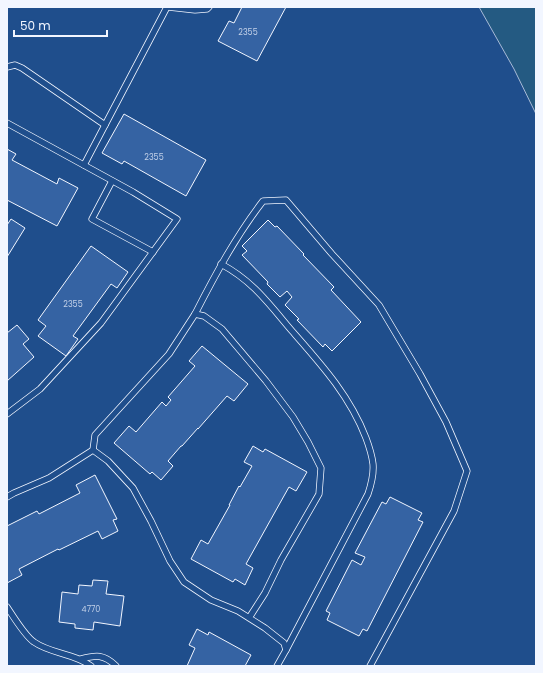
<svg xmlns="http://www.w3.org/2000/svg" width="543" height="673" font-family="Poppins,sans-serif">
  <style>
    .green { fill: #245a82; stroke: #a8bbd7 }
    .building { fill: #3563a3; stroke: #f2f6ff }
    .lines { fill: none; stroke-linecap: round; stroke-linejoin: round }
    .lane-casing { stroke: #f2f6ff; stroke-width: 7 }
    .lane { stroke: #1f4e8c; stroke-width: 5.5 }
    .labels { text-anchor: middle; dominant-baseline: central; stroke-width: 3; stroke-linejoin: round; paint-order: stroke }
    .number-label { font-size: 8px; fill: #c3d1e8 }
  </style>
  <rect width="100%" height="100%" fill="#1f4e8c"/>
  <path class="green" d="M479 7H536V114L514 69Z"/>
  <g class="building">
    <path d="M242 7H286L257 61 218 41 229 21 234 23Z"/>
    <path d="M124 114 206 160 186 196 124 161 122 164 102 153Z"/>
    <path d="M7 149 16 154 12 160 57 184 59 178 78 188 57 226 7 200Z"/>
    <path d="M11 219 25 228 7 257V225Z"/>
    <path d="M268 220 275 227 277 226 304 254 303 255 334 287 331 290 361 322 332 351 325 344 323 347 297 320 299 319 285 305 292 297 287 291 280 297 267 284 268 282 242 255 247 251 242 246Z"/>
    <path d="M91 246 128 272 117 288 111 284 73 336 78 339 66 356 38 336 46 326 38 320Z"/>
    <path d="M17 325 29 339 23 344 34 357 7 381V333Z"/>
    <path d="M202 346 248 384 234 401 227 396 198 429V428L182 446H181L168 461 173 466 161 480 152 472 150 474 114 443 129 426 136 432 162 402 166 406 171 400 168 397 195 366 189 361Z"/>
    <path d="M253 446 263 452 265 449 307 472 296 491 289 487 280 503 246 564 253 568 245 585 235 579 233 582 191 559 201 540 208 544 230 505H229L239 486 240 487 252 466 244 462Z"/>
    <path d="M95 475 117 519 113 520 118 531 102 539 98 531 59 550 58 549 19 569 22 575 7 583V526L37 511 39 514 80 493 76 485Z"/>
    <path d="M390 497 422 513 418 520 423 522 367 631 363 629 359 636 327 620 330 613 326 611 352 560 361 565 365 557 355 553 382 502 386 504Z"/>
    <path d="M93 580 108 581 106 594 124 596 120 626 94 622 93 630 75 628V624L59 622 62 592 78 594 79 585 92 586Z"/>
    <path d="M197 629 208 635 209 632 251 655 245 666H187L195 648 189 645Z"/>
  </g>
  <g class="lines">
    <g class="lane-casing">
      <g id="lane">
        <path d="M168 7 195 10 207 9 209 7"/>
        <path d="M7 67 15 65 22 68 105 125"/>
        <path d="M7 123 133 192 177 219 101 323 40 389 7 414"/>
        <path d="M84 165 167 7"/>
        <path d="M112 181 92 219 153 252"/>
        <path d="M221 264C253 281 269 304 292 331 321 364 350 396 366 438 369 446 372 456 373 464 374 475 371 485 368 494L286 650"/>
        <path d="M195 314C215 275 236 236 263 201L286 200 332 254 379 305 420 374 446 422 467 471 454 511 370 666"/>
        <path d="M7 497 14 493 49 478 93 450"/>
        <path d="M7 607C13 616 25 636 34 642 51 654 74 653 91 666"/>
        <path d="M249 618 265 593 281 560 319 494 321 468 308 442 293 417 266 381 222 329 204 316 195 314 169 354 95 435 93 450 108 461 133 488 151 521 170 561 184 582 211 600 238 611 265 628 284 643 286 650 277 666"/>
        <path d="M81 659C96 655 104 654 116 666"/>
      </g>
    </g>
    <use href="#lane" class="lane"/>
  </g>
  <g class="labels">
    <g class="number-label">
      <text x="248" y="32">2355</text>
      <text x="154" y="157">2355</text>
      <text x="73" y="304">2355</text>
      <text x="91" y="609">4770</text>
    </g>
  </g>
  <rect width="543" height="673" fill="none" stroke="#f2f6ff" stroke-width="16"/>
  <path d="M14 30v6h93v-6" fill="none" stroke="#f2f6ff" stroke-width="2"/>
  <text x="20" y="30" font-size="12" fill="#f2f6ff" stroke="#1f4e8c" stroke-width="3" paint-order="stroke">50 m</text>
</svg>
